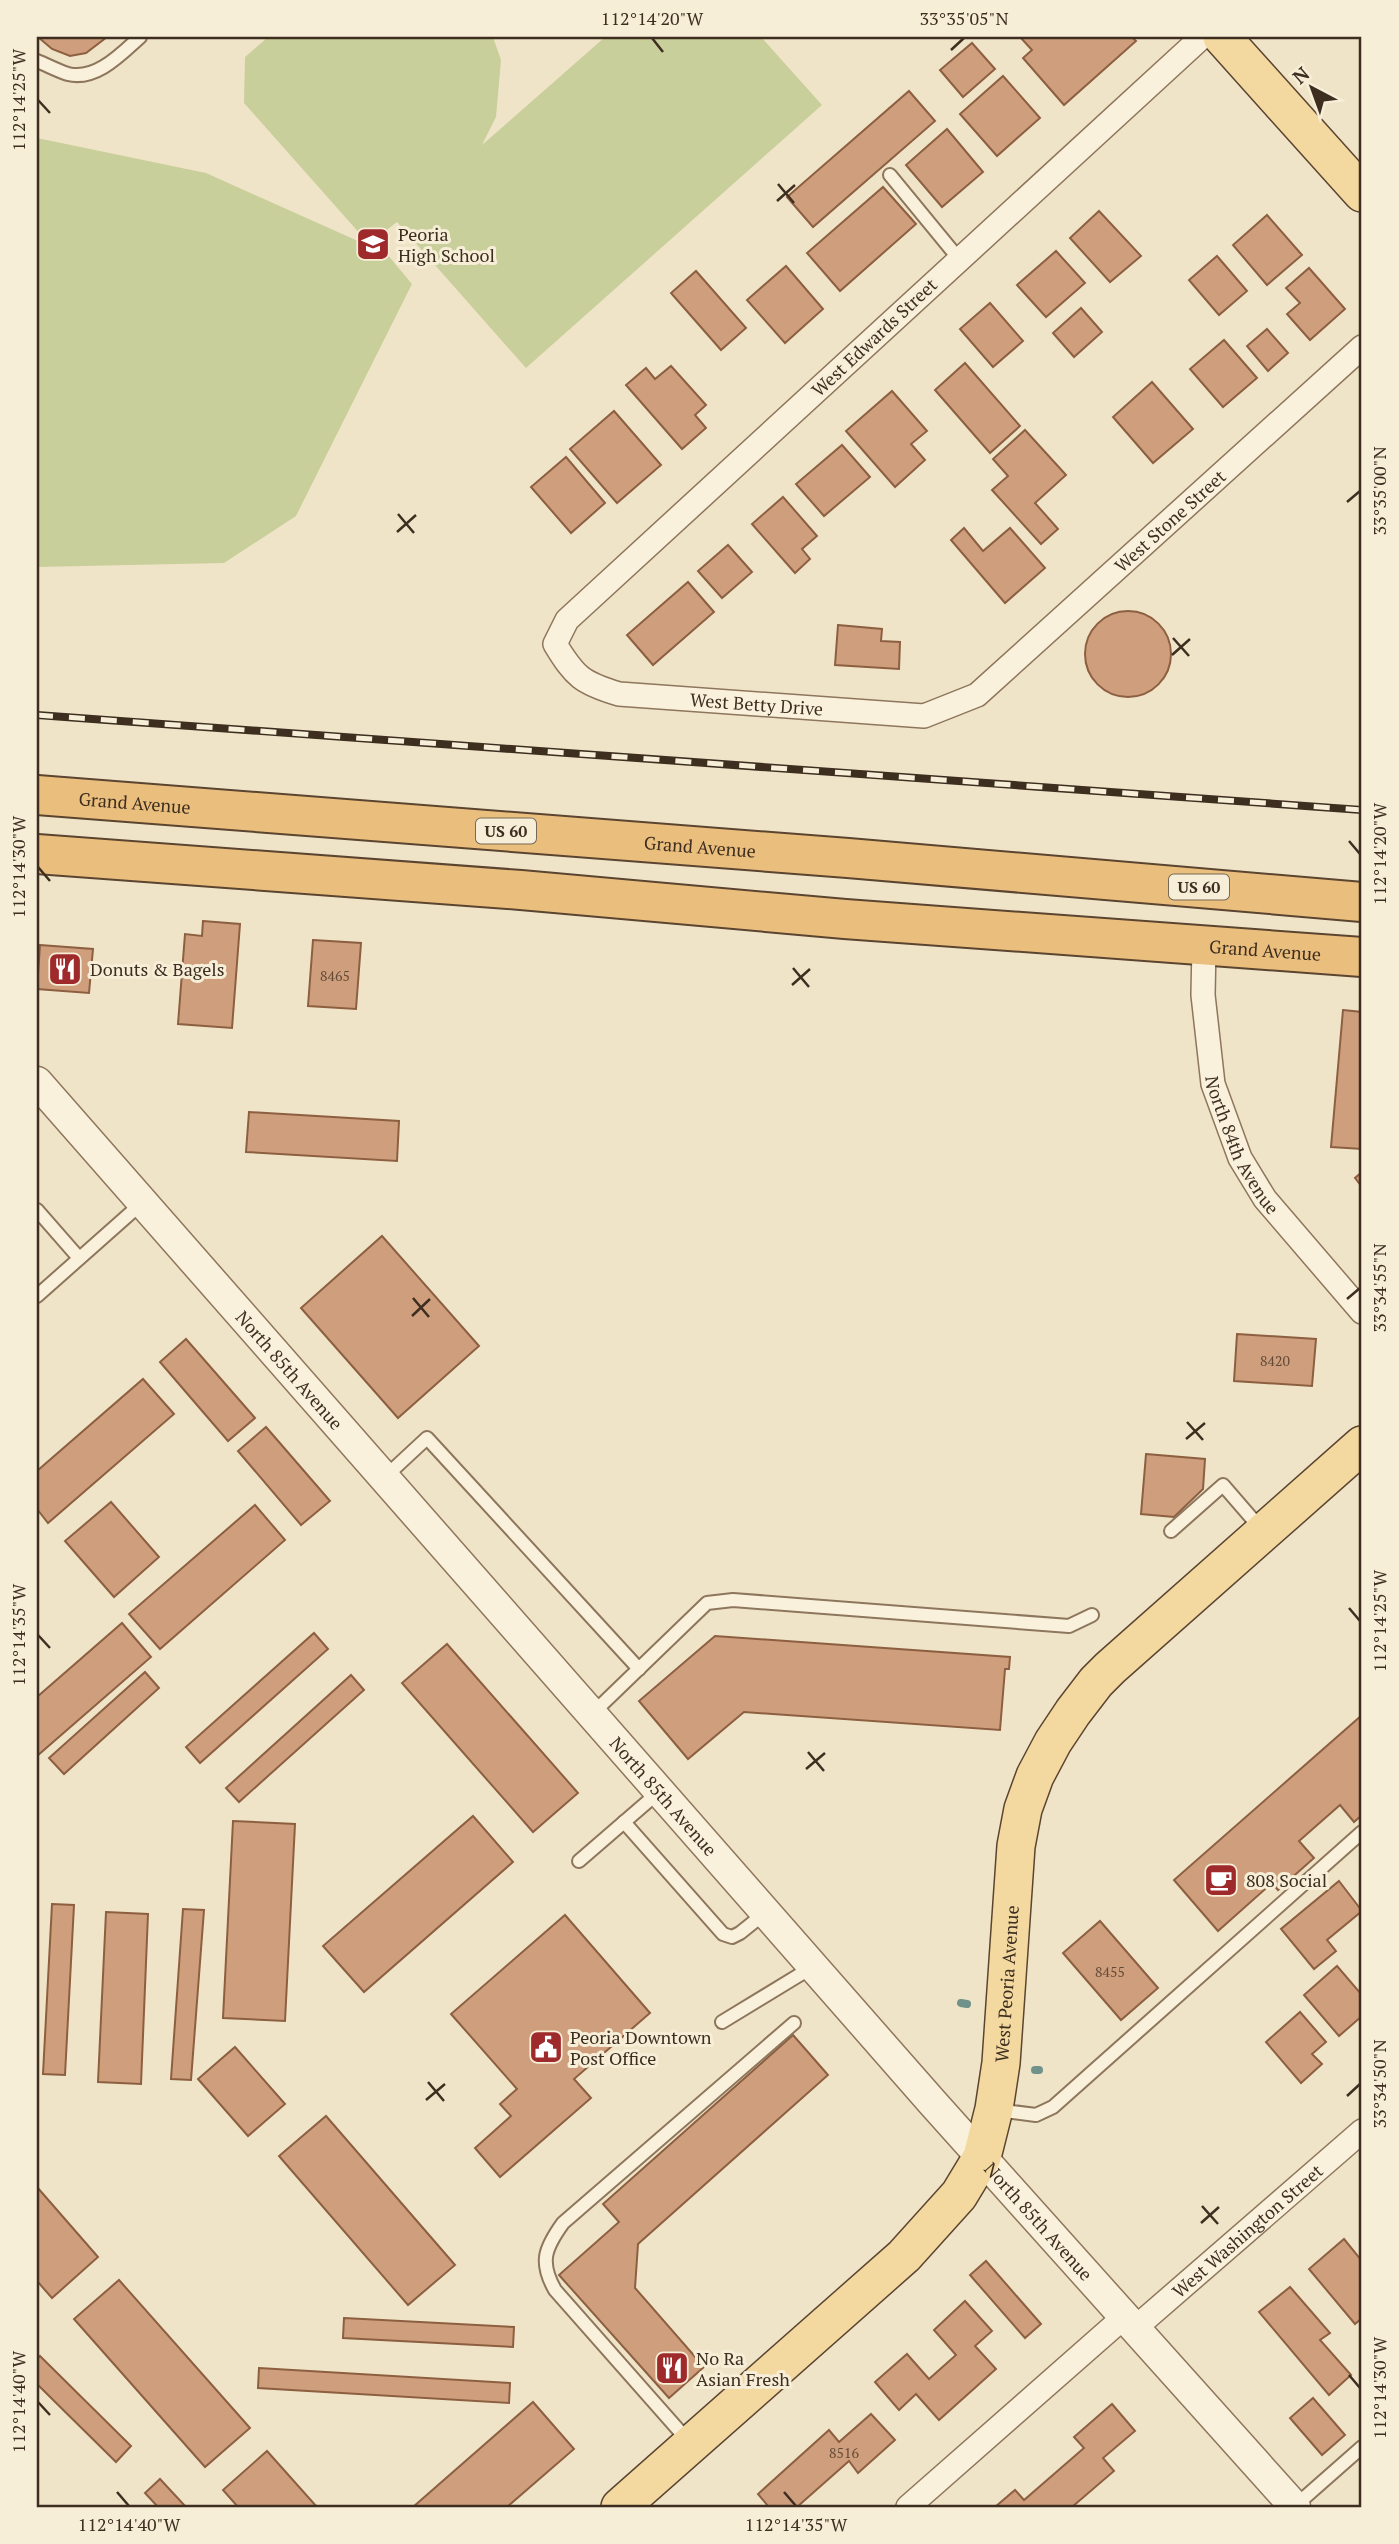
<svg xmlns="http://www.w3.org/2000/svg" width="1399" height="2544" font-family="'PT Serif',serif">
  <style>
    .green { fill: #c9cf9b }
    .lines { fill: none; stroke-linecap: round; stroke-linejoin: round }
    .stream { stroke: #6f938a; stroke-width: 8 }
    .building { fill: #cf9f7d; stroke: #8d5f41; stroke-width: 2 }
    .service-casing { stroke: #8d765c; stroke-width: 16 }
    .minor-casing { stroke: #8d765c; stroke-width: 26 }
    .tertiary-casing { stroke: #8d765c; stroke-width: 33 }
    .primary-casing { stroke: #5b4430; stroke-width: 40 }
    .trunk-casing { stroke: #5b4430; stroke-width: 42 }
    .service { stroke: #faf1dc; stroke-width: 12 }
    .minor { stroke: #faf1dc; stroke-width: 23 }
    .tertiary { stroke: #faf1dc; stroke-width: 30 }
    .primary { stroke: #f3d9a0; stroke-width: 37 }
    .trunk { stroke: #eabe7c; stroke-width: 38 }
    .rail-casing { stroke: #3d2e20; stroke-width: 8 }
    .rail { stroke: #f7eed8; stroke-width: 5; stroke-dasharray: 16; stroke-linecap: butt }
    .ticks { fill: none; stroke: #3d2e20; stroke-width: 2.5 }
    .labels { text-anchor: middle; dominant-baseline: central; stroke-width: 6; stroke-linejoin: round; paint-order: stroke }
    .number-label { font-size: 14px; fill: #624a37 }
    .shield { fill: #f7eed8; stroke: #756857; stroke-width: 2 }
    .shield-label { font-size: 16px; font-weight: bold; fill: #3d2e20 }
    .poi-label { font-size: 18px; fill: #3d2e20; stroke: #f7eed8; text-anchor: start }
    .street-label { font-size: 18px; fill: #3d2e20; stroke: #f7eed8 }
    .neatline { fill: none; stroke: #3d2e20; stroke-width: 2.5 }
    .ticks-label { font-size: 18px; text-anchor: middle; fill: #3d2e20 }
  </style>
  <rect width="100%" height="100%" fill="#f0e4c8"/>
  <g class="green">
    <path d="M268 37H493L501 60 496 117 482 145 605 37H761L822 105 526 368 397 222 369 244 244 103 245 57Z"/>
    <path d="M37 138 206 173 387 254 412 284 296 516 224 563 37 567Z"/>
  </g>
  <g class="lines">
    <g class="stream">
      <path d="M961 2003 967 2004"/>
      <path d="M1035 2070H1039"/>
    </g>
  </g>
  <g class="building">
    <path d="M38 37H107L86 53 70 56 52 49Z"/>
    <path d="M1020 37H1132L1136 41 1064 105 1023 58 1032 50Z"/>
    <path d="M972 43 995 69 963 97 940 70Z"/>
    <path d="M1003 76 1040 118 997 156 960 114Z"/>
    <path d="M909 91 935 121 813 227 787 197Z"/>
    <path d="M947 129 983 172 942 207 906 165Z"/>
    <path d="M883 187 916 224 840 291 807 253Z"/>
    <path d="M1099 211 1141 256 1110 282 1070 238Z"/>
    <path d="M1267 215 1302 255 1267 285 1233 245Z"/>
    <path d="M1056 251 1085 283 1046 317 1017 285Z"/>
    <path d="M1217 256 1247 291 1219 315 1189 280Z"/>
    <path d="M786 266 823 309 785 343 747 300Z"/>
    <path d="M1309 268 1345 309 1310 340 1287 314 1300 303 1286 288Z"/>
    <path d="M696 271 746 328 721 350 671 293Z"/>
    <path d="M990 303 1023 341 993 367 960 329Z"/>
    <path d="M1081 308 1102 332 1074 357 1053 333Z"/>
    <path d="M1267 329 1288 353 1268 371 1247 346Z"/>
    <path d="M1224 340 1257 378 1223 407 1190 369Z"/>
    <path d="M965 363 1020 426 990 453 935 390Z"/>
    <path d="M671 366 706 405 695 415 706 428 682 449 626 385 646 368 655 379Z"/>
    <path d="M1152 382 1193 429 1153 463 1113 417Z"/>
    <path d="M892 391 927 431 911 444 925 460 895 487 846 431Z"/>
    <path d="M614 411 661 465 617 503 570 449Z"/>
    <path d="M1025 430 1066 475 1035 503 1058 529 1041 544 992 490 1008 476 993 459Z"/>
    <path d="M842 445 870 477 824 516 796 484Z"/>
    <path d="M566 457 605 503 571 533 531 487Z"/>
    <path d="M783 497 817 536 802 549 810 559 795 573 752 524Z"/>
    <path d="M964 528 983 551 1010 528 1045 568 1005 603 951 540Z"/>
    <path d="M728 545 752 572 722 598 698 571Z"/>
    <path d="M688 582 714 612 653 665 627 635Z"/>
    <circle cx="1128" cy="654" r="43"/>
    <path d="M838 625 882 629 881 641 900 642 899 669 835 665Z"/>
    <path d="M203 921 240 924 232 1028 178 1024 185 934 202 936Z"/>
    <path d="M313 940 361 943 356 1009 308 1006Z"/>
    <path d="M40 945 93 949 89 993 37 989Z"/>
    <path d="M1343 1010 1362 1012V1149L1331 1147Z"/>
    <path d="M249 1112 399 1121 397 1161 246 1152Z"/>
    <path d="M1362 1172V1187L1355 1178Z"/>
    <path d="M382 1236 479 1346 398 1418 301 1308Z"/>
    <path d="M1237 1334 1316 1339 1312 1386 1234 1381Z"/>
    <path d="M186 1339 255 1418 228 1441 160 1362Z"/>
    <path d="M143 1379 174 1414 48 1523 37 1509V1471Z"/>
    <path d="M266 1427 330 1501 301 1525 238 1451Z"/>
    <path d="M1146 1454 1205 1459 1203 1489 1174 1517 1141 1514Z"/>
    <path d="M111 1502 159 1557 114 1597 65 1541Z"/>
    <path d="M255 1505 285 1540 160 1649 129 1614Z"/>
    <path d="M122 1623 151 1657 37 1756V1697Z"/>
    <path d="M314 1633 328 1649 200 1763 186 1747Z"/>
    <path d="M715 1636 1010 1657 1009 1669H1005L1000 1730 744 1712 688 1759 639 1701Z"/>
    <path d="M447 1644 578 1793 533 1832 402 1683Z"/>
    <path d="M145 1672 159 1688 64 1774 49 1758Z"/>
    <path d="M351 1675 364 1690 239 1802 226 1788Z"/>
    <path d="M1362 1715V1815L1354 1822 1340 1805 1299 1841 1314 1858 1278 1890 1272 1883 1218 1931 1174 1880Z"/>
    <path d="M473 1816 513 1862 364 1992 323 1946Z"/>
    <path d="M233 1821 295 1824 285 2021 223 2018Z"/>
    <path d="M1339 1881 1362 1911 1327 1940 1336 1951 1314 1969 1281 1929Z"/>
    <path d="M52 1904 74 1905 65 2075 43 2074Z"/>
    <path d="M183 1909 204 1910 191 2080 171 2079Z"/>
    <path d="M106 1912 148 1914 141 2084 98 2082Z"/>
    <path d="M565 1915 650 2013 574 2079 591 2098 500 2177 475 2148 511 2116 500 2104 517 2089 451 2014Z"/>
    <path d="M1100 1921 1158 1988 1121 2020 1063 1953Z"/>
    <path d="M1337 1966 1362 1995V2016L1339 2036 1304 1995Z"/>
    <path d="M1300 2012 1326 2042 1312 2054 1322 2064 1301 2083 1266 2042Z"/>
    <path d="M793 2035 828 2075 638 2244 635 2288 704 2367 669 2398 559 2275 619 2222 603 2204Z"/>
    <path d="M235 2047 285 2104 248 2136 198 2079Z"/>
    <path d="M326 2116 455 2265 408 2305 279 2156Z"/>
    <path d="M37 2187 98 2257 52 2298 37 2281Z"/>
    <path d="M1344 2239 1362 2261V2318L1355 2324 1309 2269Z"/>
    <path d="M986 2261 1041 2324 1025 2338 970 2275Z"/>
    <path d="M119 2280 250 2428 205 2467 74 2319Z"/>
    <path d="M1290 2287 1330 2333 1320 2340 1351 2375 1329 2395 1259 2312Z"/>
    <path d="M965 2301 992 2331 975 2346 996 2369 939 2420 916 2394 899 2410 875 2382 907 2354 929 2379 956 2355 934 2330Z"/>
    <path d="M344 2318 514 2327 513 2347 343 2338Z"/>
    <path d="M40 2356 131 2446 116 2462 37 2384V2359Z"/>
    <path d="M259 2368 510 2383 509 2403 258 2388Z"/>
    <path d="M1313 2398 1345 2435 1322 2455 1290 2418Z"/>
    <path d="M533 2402 574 2449 507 2507H413Z"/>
    <path d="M1112 2404 1135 2431 1103 2458 1114 2471 1072 2507H995L1015 2490 1024 2500 1084 2448 1074 2437Z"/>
    <path d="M871 2414 895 2440 858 2473 849 2461 797 2507H766L768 2506 758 2494 829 2430 839 2442Z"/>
    <path d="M267 2451 317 2507H238L223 2490Z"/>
    <path d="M160 2479 186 2507H158L145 2493Z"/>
  </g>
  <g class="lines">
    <g class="service-casing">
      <g id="service">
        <path d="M37 61C47 65 58 71 68 74 96 81 121 54 140 37"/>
        <path d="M890 175 959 259"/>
        <path d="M37 1210 79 1258"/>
        <path d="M37 1296 143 1202"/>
        <path d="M385 1477 427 1438 639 1669"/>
        <path d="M1171 1531 1223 1485 1261 1529"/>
        <path d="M592 1714 707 1603 733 1600 1069 1626 1092 1615"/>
        <path d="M624 1822 723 1934 732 1937 740 1933 765 1913"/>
        <path d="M579 1861 660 1791"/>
        <path d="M722 2022 814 1966"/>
        <path d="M997 2110 1036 2115 1053 2107 1362 1832"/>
        <path d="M690 2443 555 2290C539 2262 545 2248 563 2223L794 2023"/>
        <path d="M1295 2506 1362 2447"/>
      </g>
    </g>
    <g class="minor-casing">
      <g id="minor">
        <path id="s1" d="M1202 37 567 620 555 644C575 677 582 683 619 694L924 716 977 695 1362 347"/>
        <path id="s2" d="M1204 946 1203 995 1213 1084 1240 1158 1265 1199 1362 1312"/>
        <path id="s3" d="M1134 2329 1362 2131"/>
        <path d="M908 2507 1124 2317"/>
      </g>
    </g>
    <g class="tertiary-casing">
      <g id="tertiary">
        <path id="s4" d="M37 1082 932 2102 1295 2507"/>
      </g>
    </g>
    <g class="primary-casing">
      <g id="primary">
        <path d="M1222 37 1362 193"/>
        <path id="s5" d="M620 2507 904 2256 959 2195 982 2157 994 2109 1001 2063 1016 1846 1023 1809 1035 1776 1053 1742 1073 1712 1096 1682 1110 1668 1362 1445"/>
      </g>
    </g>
    <g class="trunk-casing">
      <g id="trunk">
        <path id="s6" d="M37 795 848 858 1362 902"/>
        <path id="s7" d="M37 854 521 890 845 919 1362 957"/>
      </g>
    </g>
    <use href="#service" class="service"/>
    <use href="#minor" class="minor"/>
    <use href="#tertiary" class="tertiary"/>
    <use href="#primary" class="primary"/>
    <use href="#trunk" class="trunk"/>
    <g class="rail-casing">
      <path id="rail" d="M37 715 1362 810"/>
    </g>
    <use href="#rail" class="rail"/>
  </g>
  <path class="ticks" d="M652 38 663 52M951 50 964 38M38 100 50 113M778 184 794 203M777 201 795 185M1347 502 1360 491M398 514 414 533M397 532 416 515M1173 638 1189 656M1172 655 1190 639M1349 841 1360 854M38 867 50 881M793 968 809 987M792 985 810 969M413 1298 429 1317M1347 1299 1360 1288M412 1316 430 1299M1187 1422 1203 1440M1186 1439 1205 1423M1349 1608 1360 1621M38 1635 50 1648M808 1752 824 1771M806 1769 825 1753M428 2082 444 2101M1347 2096 1360 2084M426 2100 445 2084M1202 2206 1218 2224M1201 2223 1219 2207M1349 2375 1360 2388M38 2402 50 2415M117 2492 129 2506M784 2492 796 2506"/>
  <defs>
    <g id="school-square" transform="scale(1.75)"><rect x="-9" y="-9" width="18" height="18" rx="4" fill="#9e2a2b" stroke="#f7eed8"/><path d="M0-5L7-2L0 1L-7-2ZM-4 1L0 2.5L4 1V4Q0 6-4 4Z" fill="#fff"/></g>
    <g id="restaurant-square" transform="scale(1.75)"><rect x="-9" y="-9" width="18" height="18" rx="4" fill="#9e2a2b" stroke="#f7eed8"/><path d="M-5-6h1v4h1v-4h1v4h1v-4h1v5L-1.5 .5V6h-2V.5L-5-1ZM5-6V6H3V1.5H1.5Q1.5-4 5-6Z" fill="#fff"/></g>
    <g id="cafe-square" transform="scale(1.75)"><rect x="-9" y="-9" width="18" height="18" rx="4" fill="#9e2a2b" stroke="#f7eed8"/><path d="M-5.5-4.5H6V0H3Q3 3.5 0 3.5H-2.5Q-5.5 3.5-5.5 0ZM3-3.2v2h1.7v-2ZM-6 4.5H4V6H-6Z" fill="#fff"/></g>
    <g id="civic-square" transform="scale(1.75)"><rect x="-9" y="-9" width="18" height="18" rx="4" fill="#9e2a2b" stroke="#f7eed8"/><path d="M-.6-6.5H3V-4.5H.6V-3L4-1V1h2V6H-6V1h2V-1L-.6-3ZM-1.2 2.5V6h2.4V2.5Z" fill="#fff"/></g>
  </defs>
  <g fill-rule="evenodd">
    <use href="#school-square" x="373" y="244"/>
    <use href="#restaurant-square" x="65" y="969"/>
    <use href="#cafe-square" x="1221" y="1880"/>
    <use href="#civic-square" x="546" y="2047"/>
    <use href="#restaurant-square" x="672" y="2368"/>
  </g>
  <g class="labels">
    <g class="number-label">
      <text x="335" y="975">8465</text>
      <text x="1275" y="1360">8420</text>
      <text x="1110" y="1971">8455</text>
      <text x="844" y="2452">8516</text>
    </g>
    <g class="shield">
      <rect x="476" y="818.5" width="60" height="25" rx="5"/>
      <rect x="1169" y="874.5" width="60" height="25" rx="5"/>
    </g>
    <g class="shield-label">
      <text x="506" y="831">US 60</text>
      <text x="1199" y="887">US 60</text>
    </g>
    <g class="poi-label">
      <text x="398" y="234">Peoria<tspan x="398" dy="21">High School</tspan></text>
      <text x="90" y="969">Donuts &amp; Bagels</text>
      <text x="1246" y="1880">808 Social</text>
      <text x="570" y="2037">Peoria Downtown<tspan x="570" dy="21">Post Office</tspan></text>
      <text x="696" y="2358">No Ra<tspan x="696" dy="21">Asian Fresh</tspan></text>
    </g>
    <g class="street-label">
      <text transform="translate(874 337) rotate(-43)">West Edwards Street</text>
      <text stroke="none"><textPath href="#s1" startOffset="1596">West Stone Street</textPath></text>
      <text stroke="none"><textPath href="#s1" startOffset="1111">West Betty Drive</textPath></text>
      <text stroke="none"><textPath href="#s6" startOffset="98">Grand Avenue</textPath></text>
      <text stroke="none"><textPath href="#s6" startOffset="665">Grand Avenue</textPath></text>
      <text stroke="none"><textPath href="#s7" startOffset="1232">Grand Avenue</textPath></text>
      <text stroke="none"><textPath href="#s2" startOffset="206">North 84th Avenue</textPath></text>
      <text stroke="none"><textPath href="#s4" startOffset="383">North 85th Avenue</textPath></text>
      <text stroke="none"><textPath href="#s4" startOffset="950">North 85th Avenue</textPath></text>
      <text stroke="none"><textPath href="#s5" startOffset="681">West Peoria Avenue</textPath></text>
      <text stroke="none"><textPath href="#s4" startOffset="1517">North 85th Avenue</textPath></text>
      <text stroke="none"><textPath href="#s3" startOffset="150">West Washington Street</textPath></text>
    </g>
  </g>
  <rect width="1399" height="2544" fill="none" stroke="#f7eed8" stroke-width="77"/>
  <g transform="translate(1312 88) rotate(319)" stroke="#f7eed8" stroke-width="5" paint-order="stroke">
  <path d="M0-5L12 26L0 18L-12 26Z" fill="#3d2e20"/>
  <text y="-10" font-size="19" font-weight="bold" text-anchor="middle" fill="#3d2e20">N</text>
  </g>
  <rect x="38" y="38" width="1322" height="2468" class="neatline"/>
  <g class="ticks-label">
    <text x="652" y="25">112°14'20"W</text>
    <text x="964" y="25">33°35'05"N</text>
    <text transform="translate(19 100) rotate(-90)" y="6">112°14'25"W</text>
    <text transform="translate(1380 491) rotate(-90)" y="6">33°35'00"N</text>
    <text transform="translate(1380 854) rotate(-90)" y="6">112°14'20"W</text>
    <text transform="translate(19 867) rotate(-90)" y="6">112°14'30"W</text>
    <text transform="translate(1380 1288) rotate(-90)" y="6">33°34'55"N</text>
    <text transform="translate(1380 1621) rotate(-90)" y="6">112°14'25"W</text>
    <text transform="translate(19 1635) rotate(-90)" y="6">112°14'35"W</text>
    <text transform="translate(1380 2084) rotate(-90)" y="6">33°34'50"N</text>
    <text transform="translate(1380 2388) rotate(-90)" y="6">112°14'30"W</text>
    <text transform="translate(19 2402) rotate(-90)" y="6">112°14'40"W</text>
    <text x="129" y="2531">112°14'40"W</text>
    <text x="796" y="2531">112°14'35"W</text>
  </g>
</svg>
